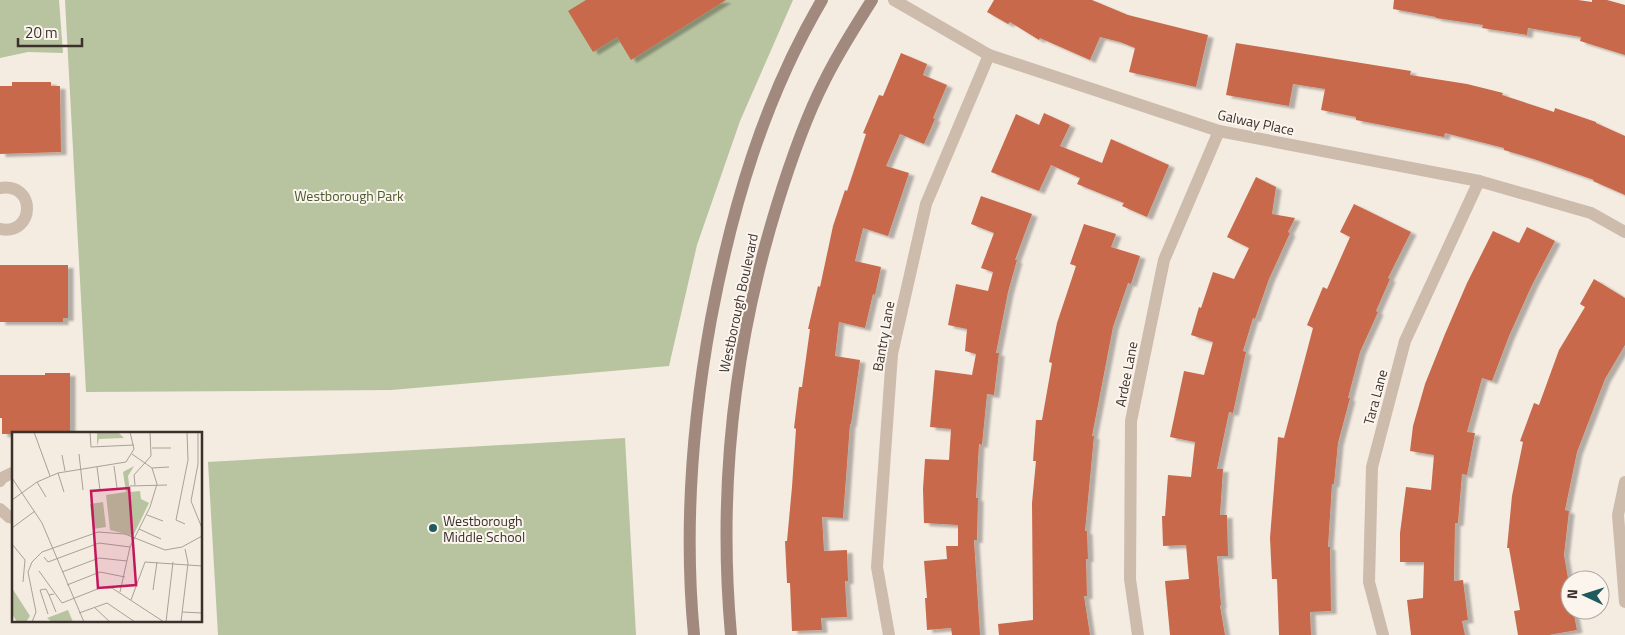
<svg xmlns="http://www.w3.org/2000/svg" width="1625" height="635" font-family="'Titillium Web',sans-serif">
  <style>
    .green { fill: #b8c4a0 }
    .building { fill: #c8694b; filter: url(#shadow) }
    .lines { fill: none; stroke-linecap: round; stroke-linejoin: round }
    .minor { stroke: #cdbbac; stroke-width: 12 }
    .secondary { stroke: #a18a7d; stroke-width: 12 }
    .poi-dot { fill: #1f5a5e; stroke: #fbf5ee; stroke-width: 2 }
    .labels { text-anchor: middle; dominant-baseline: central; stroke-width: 4; stroke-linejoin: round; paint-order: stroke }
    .street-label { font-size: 14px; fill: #3b302b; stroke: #fbf5ee }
    .park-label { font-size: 14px; fill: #4a5a2e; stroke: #fbf5ee }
    .poi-label { font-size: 14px; fill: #3b302b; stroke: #fbf5ee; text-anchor: start }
    .inset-road { fill: none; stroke: #aaa098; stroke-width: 1 }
    .view { fill: #c2185b; fill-opacity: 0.15; stroke: #c2185b; stroke-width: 2.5 }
    .inset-edge { fill: none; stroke: #3b302b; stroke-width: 2.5 }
  </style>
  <defs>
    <filter id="shadow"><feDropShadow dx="5.5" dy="3" stdDeviation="1" flood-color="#0004"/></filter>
  </defs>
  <rect width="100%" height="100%" fill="#f4ebe1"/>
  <g class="green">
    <path d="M0 0H59L63 53 28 52 0 58Z"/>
    <path d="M65 0H793L740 121 697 245 669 366 391 390 86 392Z"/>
    <path d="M625 438 636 635H218L208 462Z"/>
  </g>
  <g class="building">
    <path d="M586 0H726L631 60 617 37 593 52 568 11Z"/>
    <path d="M994 0H1092L1128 15 1208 35 1196 87 1129 72 1135 48 1120 42 1100 37 1090 60 1040 38 1039 40 1010 22 1008 24 987 12Z"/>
    <path d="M1394 0H1578L1592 2V0H1607L1625 5V55L1580 41 1581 37 1528 28 1527 35 1482 28 1483 25 1436 18V17L1393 9Z"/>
    <path d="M1236 43 1411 71 1410 75 1467 84 1503 93 1502 95 1554 112 1555 108 1596 122V123L1625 136V195L1593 181 1594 180 1534 159 1504 150V148L1445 133 1444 137 1356 120V117L1321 110 1325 89 1293 84 1289 106 1226 95Z"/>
    <path d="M901 53 927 64 923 75 947 85 933 118 935 119 924 144 900 134 886 166 909 173 888 236 863 228 855 261 881 267 875 295 873 294 865 328 839 322 835 356 860 360 851 424H850L843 518 822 517 824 551 847 550 848 581H845L847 617 821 618 822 630 792 631 790 583H787L785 541H787L792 487 796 429 794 428 799 387H802L810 329H808L818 286 820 287 833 226 845 190 847 191 866 134 863 133 879 95 883 96Z"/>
    <path d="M12 82H51V86H60L61 152 0 154V86H12Z"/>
    <path d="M1044 113 1070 125 1060 146 1102 163 1111 139 1169 165 1147 217 1122 206 1124 203 1077 184 1080 178 1051 165 1039 191 991 172 1016 114 1039 125Z"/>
    <path d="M1256 177 1276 187 1272 214 1295 218 1288 232 1290 233 1269 279 1255 319 1253 318 1243 351 1246 352 1233 413 1229 412 1217 469H1223L1220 515H1227L1228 556H1217L1221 605 1220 606 1225 635H1170L1165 581 1189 579 1186 545 1163 546 1162 516H1165L1168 475 1191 477 1195 442 1170 437 1184 371 1204 375 1213 342 1191 335 1199 307 1201 308 1213 272 1234 279 1249 248 1227 237Z"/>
    <path d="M981 196 1032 214 1015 260H1017L1008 292 996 353H999L994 395 987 394 982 445 979 444 976 498H978L977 540H974L980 635H952L951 628 927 630 925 598H927L924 561 947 559 946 546H958V525L924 523 923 489 925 459 949 460 951 429 930 427 935 370 972 375 976 354 965 351 967 329 948 325 956 284 988 291 993 272 981 268 994 233 971 224Z"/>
    <path d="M1354 204 1411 232 1388 278 1390 279 1376 311 1378 312 1360 352 1348 398H1350L1338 443 1334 484H1332L1328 547H1330L1331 611 1310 612 1311 635H1279L1277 579H1272L1270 538 1278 437 1284 438 1313 328 1307 325 1323 287 1327 289 1350 237 1340 232Z"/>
    <path d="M1084 224 1116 234 1111 247 1140 256 1131 284 1128 283 1113 327 1092 436H1094L1085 531H1087L1088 559H1086L1087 596H1084L1090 635H999L998 624 1033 620 1032 503 1036 461H1033L1036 420H1042L1052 363 1049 362 1057 323 1076 266 1070 264Z"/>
    <path d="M1527 227 1555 241 1532 285 1509 336 1492 381 1482 378 1467 432 1475 433 1467 475 1462 474 1458 523H1455L1454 581 1463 580 1468 620 1462 621 1465 635H1411L1407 600 1423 598 1424 562H1400V533L1406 487 1431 490 1434 455 1410 451 1413 426 1425 384 1445 334 1467 283 1493 231 1519 243Z"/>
    <path d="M0 265H68V318H63V322H0Z"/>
    <path d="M1594 279 1625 298V345L1605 379 1577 452 1565 510 1569 511 1564 555 1570 590V610H1573L1577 630 1549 635H1518L1514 611 1520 610 1509 548H1507L1512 496 1523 442 1520 441 1534 403 1539 405 1559 350 1585 307 1580 304Z"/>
    <path d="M45 373H70V434H2V418H0V375H45Z"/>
  </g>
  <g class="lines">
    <g class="minor">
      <path d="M894 0 989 55 1219 131 1479 181 1591 213 1625 232"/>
      <path d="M0 188C37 182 35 236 0 229"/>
      <path d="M0 481 2 478 14 472"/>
      <path d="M1625 482 1618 515 1625 602"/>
      <path d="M0 509 9 517 14 518"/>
      <path d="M889 635 877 567 892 354 926 204 989 55"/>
      <path d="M1138 635 1130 579 1131 421 1164 260 1219 131"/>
      <path d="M1383 635 1369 582 1372 467 1405 341 1479 181"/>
    </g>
    <g class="secondary">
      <path d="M694 635C684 530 692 423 711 319 732 207 764 99 822 0"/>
      <path d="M731 635C718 490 734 344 777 205 790 163 804 121 824 82 838 53 855 27 872 0"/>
    </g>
  </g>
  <circle class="poi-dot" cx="433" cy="528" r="5"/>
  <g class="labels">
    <g class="street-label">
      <text transform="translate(1256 122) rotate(12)">Galway Place</text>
      <text transform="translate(738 303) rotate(-78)">Westborough Boulevard</text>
      <text transform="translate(883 336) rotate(-80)">Bantry Lane</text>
      <text transform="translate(1126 374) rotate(-79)">Ardee Lane</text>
      <text transform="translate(1375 397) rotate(-75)">Tara Lane</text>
    </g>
    <g class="park-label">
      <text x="349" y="195">Westborough Park</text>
    </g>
    <g class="poi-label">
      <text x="443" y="520">Westborough<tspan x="443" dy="16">Middle School</tspan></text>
    </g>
  </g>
  <g transform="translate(12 432)">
    <rect width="190" height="190" fill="#f4ebe1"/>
    <path d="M85 0H106L112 6 87 7 85 14ZM122 34 116 44 118 60 128 59 129 67 137 71 121 104 98 98 94 63 114 60 111 40ZM91 70 94 95 81 97 78 72ZM0 156 18 184 14 190H5L0 182ZM56 178 61 190H40L35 186Z" fill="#b8c4a0"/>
    <path class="inset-road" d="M22 0 38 44M78 0 79 15 122 13M186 0V32L179 69 190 96M140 16H159M67 22 71 58M50 23 53 39M102 34 105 56M85 35 88 58M140 36 157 35M46 41 52 60M0 46 30 91 72 190M25 50 34 65M123 53 122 43 139 24 138 0M118 54 155 53M0 68 25 50 46 41 114 30 122 17 118 0M135 83 151 89M173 92 164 88 176 28 175 0M0 96 23 79M127 97 149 107M0 112 13 128 11 150M32 125 36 130 87 111 118 115M27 139 50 171M50 140 87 126 115 129M55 153 88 140 113 145M190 157V180M141 158 145 130M108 160 118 115 138 75 145 52 140 36 120 22M37 163 44 180M119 168 133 130 190 134M50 171 88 156H100L152 190M82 175 98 190M170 180 190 181M67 181 95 171 123 190M36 182 28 158 34 157 37 163 42 162M20 190 24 180 16 140 20 130 30 120 86 100 113 102 153 118 170 115 190 104M154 190 161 130M169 190 176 131 173 117"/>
    <path class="view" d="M117 56 124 153 86 156 79 59Z"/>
    <rect width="190" height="190" class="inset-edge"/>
  </g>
  <g transform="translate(1585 595) rotate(274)"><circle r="24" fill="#fbf5ee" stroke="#aea6a0"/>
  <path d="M0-4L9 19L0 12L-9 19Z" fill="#1f5a5e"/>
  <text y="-8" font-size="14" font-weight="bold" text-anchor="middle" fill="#3b302b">N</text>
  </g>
  <path d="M18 38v8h64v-8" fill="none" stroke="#3b302b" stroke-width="2.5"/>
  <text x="25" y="38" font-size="15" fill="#3b302b" stroke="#fbf5ee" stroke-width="4" paint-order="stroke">20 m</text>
</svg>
